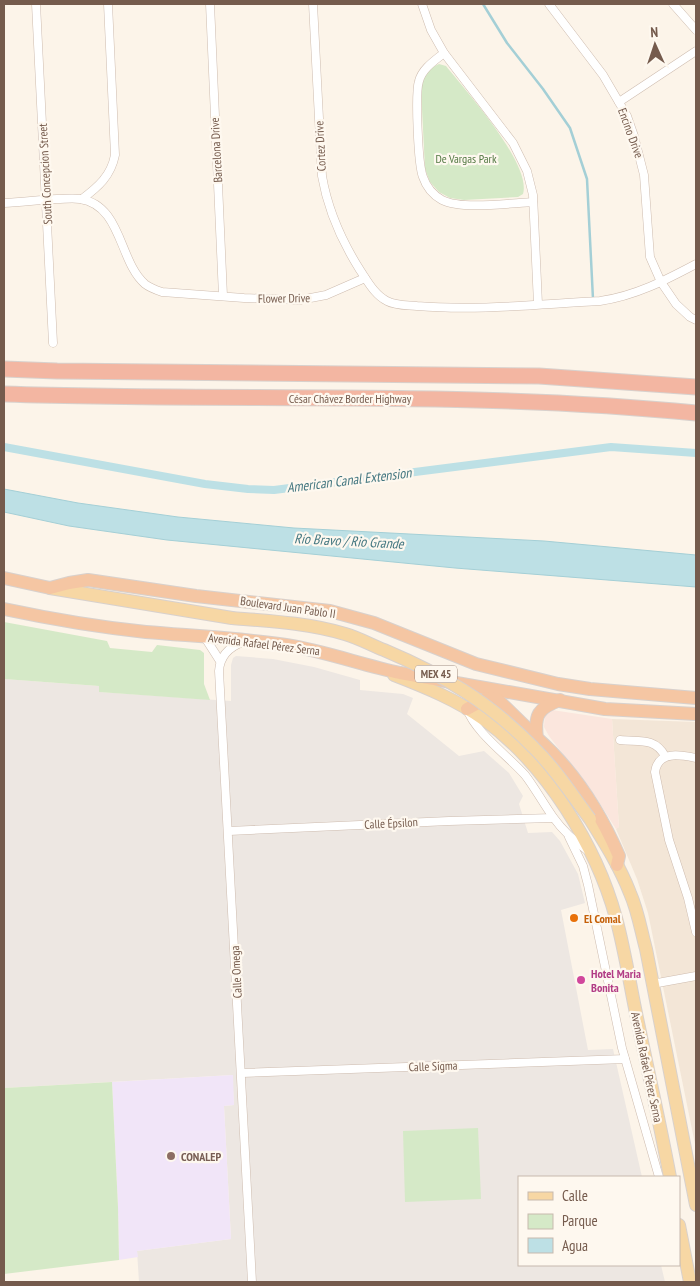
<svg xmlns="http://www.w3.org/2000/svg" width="700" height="1286" font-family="'PT Sans Narrow',sans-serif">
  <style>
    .residential { fill: #f3e6d7 }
    .commercial { fill: #fbe6dd }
    .industrial { fill: #ede7e2 }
    .education { fill: #f1e5f8 }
    .green { fill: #d5e9c7 }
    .water { fill: #bde0e5; stroke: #a4cfd6 }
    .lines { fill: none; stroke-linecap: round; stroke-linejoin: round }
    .stream { stroke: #a4cfd6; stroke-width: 2.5 }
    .canal { stroke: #bde0e5; stroke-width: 8 }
    .minor-casing { stroke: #cebcaf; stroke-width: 9 }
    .primary-casing { stroke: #d8d1cd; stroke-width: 14 }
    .trunk-casing { stroke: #d8d1cd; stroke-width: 14 }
    .motorway-casing { stroke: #d8d1cd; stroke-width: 17 }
    .minor { stroke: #fff; stroke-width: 8 }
    .primary { stroke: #f7d7a4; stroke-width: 12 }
    .trunk { stroke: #f5c6a3; stroke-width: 12 }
    .motorway { stroke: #f3b6a2; stroke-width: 15 }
    .primary-bridge-casing { stroke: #d8d1cd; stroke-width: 14; stroke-linecap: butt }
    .primary-bridge { stroke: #f7d7a4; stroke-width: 12 }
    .food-dot { fill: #e8710a; stroke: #fef8ef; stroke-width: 2 }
    .hotel-dot { fill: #d1479c; stroke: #fef8ef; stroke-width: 2 }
    .education-dot { fill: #8d6e63; stroke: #fef8ef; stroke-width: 2 }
    .labels { text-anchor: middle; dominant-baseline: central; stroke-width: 4.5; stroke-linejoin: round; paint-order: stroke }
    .shield { fill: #fef8ef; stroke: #9e8a7e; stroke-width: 1 }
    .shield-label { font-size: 11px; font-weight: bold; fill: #755b4d }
    .street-label { font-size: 12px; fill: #755b4d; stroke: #fef8ef }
    .park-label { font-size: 12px; fill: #557a45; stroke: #fef8ef }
    .food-label { font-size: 12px; font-weight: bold; fill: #c56008; stroke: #fef8ef; text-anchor: start }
    .hotel-label { font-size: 12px; font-weight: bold; fill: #b23c85; stroke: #fef8ef; text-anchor: start }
    .education-label { font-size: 12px; font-weight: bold; fill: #785e54; stroke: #fef8ef; text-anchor: start }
    .water-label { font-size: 14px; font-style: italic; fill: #447780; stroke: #fef8ef }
  </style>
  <rect width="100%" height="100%" fill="#fcf4e9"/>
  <path class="residential" d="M612 719 696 722V1149L648 913 637 879 616 829 619 827Z"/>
  <path class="commercial" d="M552 710 612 719 619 827 616 829 595 796 549 736 544 727 545 712Z"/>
  <path class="industrial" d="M236 656 273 659 314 667 360 680V690L403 694 413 698 407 714 459 756 484 751 509 773 523 796 519 804 528 833 552 832 560 841 578 874 585 903 561 910 588 1050 613 1049 642 1177H519V1265H661L665 1282H139L137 1251 231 1239 224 1106 234 1105 232 1075 4 1088V679L99 686 100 692 231 701V665L233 658Z"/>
  <path class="education" d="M233 1075 234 1105 224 1106 231 1239 137 1251 138 1257 119 1260 118 1207 112 1082Z"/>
  <g class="green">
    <path d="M439 64 446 66C465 90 532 164 523 194L518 197 464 200 450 198 439 192 430 182 425 169 421 89C423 77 427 69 439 64Z"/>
    <path d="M4 622 107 641 110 648 152 652 157 645 200 650 204 653V684L210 700 99 692V686L4 679Z"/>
    <path d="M112 1082 118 1207 119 1260 4 1274V1088Z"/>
    <path d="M478 1128 481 1199 405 1202 403 1131Z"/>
  </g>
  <path class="water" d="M4 489 78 503 178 517 294 528 544 541 696 555V587L455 568 167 540 69 526 4 512Z"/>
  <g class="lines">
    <path class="stream" d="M483 4 507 43 543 89 570 128 587 179 593 299"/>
    <path class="canal" d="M4 447 205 484 248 489 274 490 611 447 696 453"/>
    <g class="minor-casing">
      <g id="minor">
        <path d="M36 4 53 343"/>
        <path d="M210 4 223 296"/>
        <path d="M313 4 322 176C328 211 341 240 360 270 368 282 375 295 387 301 396 306 408 305 417 306 478 311 540 304 600 301 635 296 666 280 696 264"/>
        <path d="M422 4 431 30 444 53 513 143 527 171 533 195 538 304"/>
        <path d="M549 4 603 75 627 116 634 136 644 175 650 257 661 282 676 304 690 317 696 320"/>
        <path d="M673 4 696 30"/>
        <path d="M444 53C434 61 422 69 419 81 415 93 418 165 423 177 426 186 433 195 442 200 461 210 511 203 533 202"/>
        <path d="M619 102 696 51"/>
        <path d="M82 199C98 187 111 176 115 155L108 4"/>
        <path d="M4 203C22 202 39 200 57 199 64 199 73 198 80 199 122 205 119 262 145 284 150 288 156 290 162 292L244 298 300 300 326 295 365 278"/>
        <path d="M204 636 220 661"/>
        <path d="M243 642C229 647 220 656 219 671L252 1282"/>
        <path d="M467 709C475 732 508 756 525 775 535 788 543 803 553 817 563 831 574 841 588 851"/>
        <path d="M620 740C639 742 655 737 665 756"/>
        <path d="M696 758C681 755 658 750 655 772L669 840 688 898 696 932"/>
        <path d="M229 831 449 821 553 818"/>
        <path d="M569 837 583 866 588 885 622 1048 659 1177"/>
        <path d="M652 984 696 976"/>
        <path d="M242 1073 625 1059"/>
      </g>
    </g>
    <g class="primary-casing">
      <g id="primary">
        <path d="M50 588 232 618"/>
        <path d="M394 675C425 687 457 700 485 720 546 765 596 845 616 918 625 951 630 985 637 1018 648 1071 660 1124 670 1177"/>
        <path d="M590 819C605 843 620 867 630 893 638 911 641 931 646 949L696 1205"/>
        <path d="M679 1225 690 1282"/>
      </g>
    </g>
    <g class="trunk-casing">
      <g id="trunk">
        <path d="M4 578 50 588 69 583 88 580 196 596 330 611 374 623 476 664 558 684 590 689 696 698"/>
        <path d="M4 609C51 619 98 627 146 632 193 636 240 638 286 645 325 651 362 665 400 673L605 709 696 714"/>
        <path d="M560 700C538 708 534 715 537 738 572 769 600 812 619 856L617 865"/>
        <path d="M467 709 487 698 497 699 537 738"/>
      </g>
    </g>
    <g class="motorway-casing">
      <g id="motorway">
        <path d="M4 369 57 371 539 376 696 387"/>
        <path d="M4 394C235 402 466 390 696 413"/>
      </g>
    </g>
    <use href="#minor" class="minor"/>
    <use href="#primary" class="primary"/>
    <use href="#trunk" class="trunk"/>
    <use href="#motorway" class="motorway"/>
    <g class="primary-bridge-casing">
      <path id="primary-bridge" d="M232 618C270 621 309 623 345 634 359 638 371 645 384 650 443 675 488 701 533 747 555 768 572 795 590 819"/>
    </g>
    <use href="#primary-bridge" class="primary-bridge"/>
  </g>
  <circle class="food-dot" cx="574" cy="918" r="5"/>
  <circle class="hotel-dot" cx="581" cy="980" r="5"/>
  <circle class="education-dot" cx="171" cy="1156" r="5"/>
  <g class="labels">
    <rect class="shield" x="415" y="665.5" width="42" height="17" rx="4"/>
    <g class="shield-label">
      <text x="436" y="674">MEX 45</text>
    </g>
    <g class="street-label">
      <text transform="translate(631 133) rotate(70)">Encino Drive</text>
      <text transform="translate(320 146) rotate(-93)">Cortez Drive</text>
      <text transform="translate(216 150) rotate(-93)">Barcelona Drive</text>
      <text transform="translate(45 174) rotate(-93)">South Concepcion Street</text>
      <text transform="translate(284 298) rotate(-1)">Flower Drive</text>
      <text x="350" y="398">César Chávez Border Highway</text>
      <text transform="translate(288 607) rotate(8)">Boulevard Juan Pablo II</text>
      <text transform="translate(264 644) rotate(7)">Avenida Rafael Pérez Serna</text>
      <text transform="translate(391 823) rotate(-3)">Calle Épsilon</text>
      <text transform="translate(236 972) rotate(-93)">Calle Omega</text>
      <text transform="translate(433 1066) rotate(-2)">Calle Sigma</text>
      <text transform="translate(647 1067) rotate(78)">Avenida Rafael Pérez Serna</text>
    </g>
    <g class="park-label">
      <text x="466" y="158">De Vargas Park</text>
    </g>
    <g class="food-label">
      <text x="584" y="918">El Comal</text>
    </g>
    <g class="hotel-label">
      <text x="591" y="973">Hotel Maria<tspan x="591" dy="14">Bonita</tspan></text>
    </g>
    <g class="education-label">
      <text x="181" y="1156">CONALEP</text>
    </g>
    <g class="water-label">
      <text transform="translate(349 480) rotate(-7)">American Canal Extension</text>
      <text transform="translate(349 541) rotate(3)">Río Bravo / Rio Grande</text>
    </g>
  </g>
  <rect width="700" height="1286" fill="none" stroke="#755b4d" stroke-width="10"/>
  <rect x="518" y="1176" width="162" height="90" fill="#fef8ef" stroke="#c7b9ae"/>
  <rect x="528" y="1192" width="25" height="8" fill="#f7d7a4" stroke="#c7b9ae"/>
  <text x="562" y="1201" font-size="15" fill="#755b4d">Calle</text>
  <rect x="528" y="1214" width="25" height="15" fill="#d5e9c7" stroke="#c7b9ae"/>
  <text x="562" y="1226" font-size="15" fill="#755b4d">Parque</text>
  <rect x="528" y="1238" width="25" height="15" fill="#bde0e5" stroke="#c7b9ae"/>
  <text x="562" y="1251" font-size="15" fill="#755b4d">Agua</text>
  <g transform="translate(655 45) rotate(357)" stroke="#fef8ef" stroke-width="4" paint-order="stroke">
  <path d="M0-4L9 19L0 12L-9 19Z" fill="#755b4d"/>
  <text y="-8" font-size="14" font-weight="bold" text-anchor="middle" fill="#755b4d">N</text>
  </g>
</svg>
